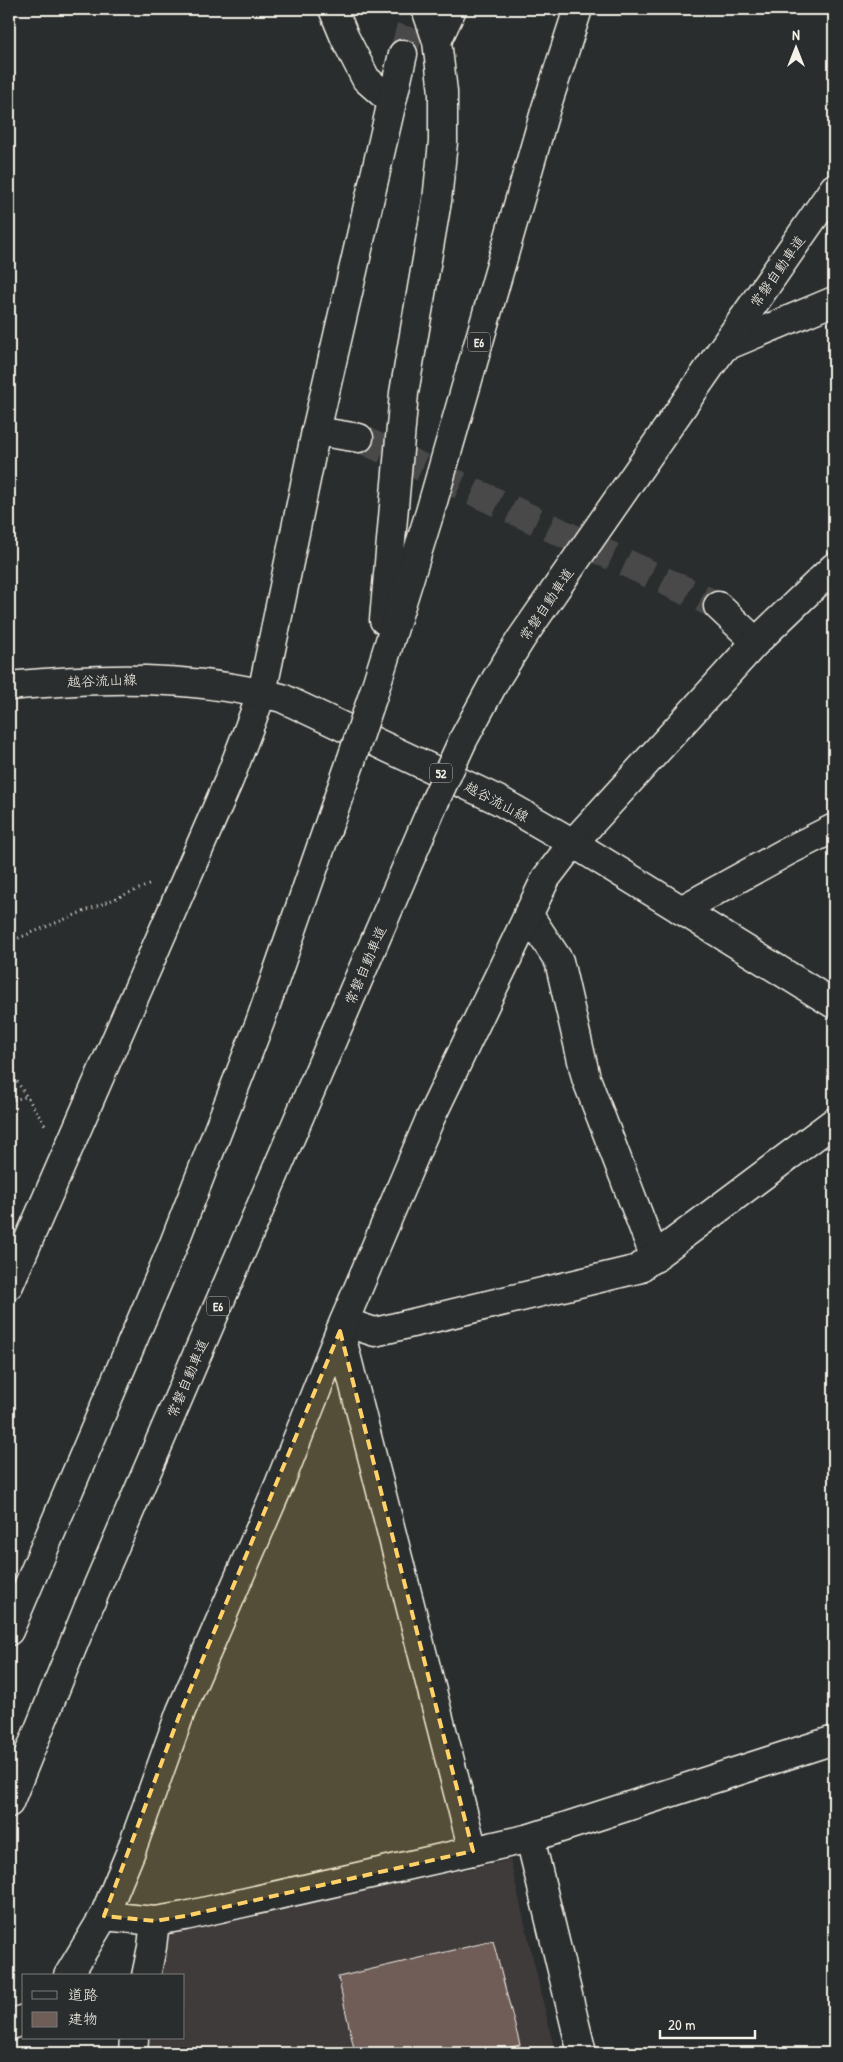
<svg xmlns="http://www.w3.org/2000/svg" width="843" height="2062" font-family="'Patrick Hand','Klee One',sans-serif">
  <style>
    .built { fill: #3f3b3b }
    .building { fill: #6f5d58; stroke: #f4f1e8 }
    .lines { fill: none; stroke-linecap: round; stroke-linejoin: round }
    .minor-tunnel { stroke: #484a4a; stroke-width: 28; stroke-dasharray: 28 14; stroke-linecap: butt }
    .minor-casing { stroke: #f4f1e8; stroke-width: 31 }
    .major-casing { stroke: #f4f1e8; stroke-width: 31 }
    .highway-casing { stroke: #f4f1e8; stroke-width: 31 }
    .path { stroke: #f4f1e8; stroke-width: 3; stroke-dasharray: 1 4; stroke-linecap: butt }
    .minor { stroke: #2a2d2e; stroke-width: 28 }
    .major { stroke: #2a2d2e; stroke-width: 28 }
    .highway { stroke: #2a2d2e; stroke-width: 28 }
    .highway-bridge-casing { stroke: #f4f1e8; stroke-width: 31; stroke-linecap: butt }
    .highway-bridge { stroke: #2a2d2e; stroke-width: 28 }
    .marked { fill: #ffd166; fill-opacity: 0.2; stroke: #ffd166; stroke-width: 4; stroke-dasharray: 10 6; stroke-linejoin: round }
    .labels { text-anchor: middle; dominant-baseline: central; stroke-width: 4.5; stroke-linejoin: round; paint-order: stroke }
    .shield { fill: #2a2d2e; stroke: #b7b6b0; stroke-width: 1 }
    .shield-label { font-size: 12px; font-weight: bold; fill: #f4f1e8 }
    .street-label { font-size: 14px; fill: #f4f1e8; stroke: #2a2d2e }
  </style>
  <rect width="100%" height="100%" fill="#2a2d2e"/>
  <filter id="ink" filterUnits="userSpaceOnUse"><feTurbulence type="fractalNoise" baseFrequency=".02" numOctaves="2"/><feDisplacementMap in="SourceGraphic" scale="10" xChannelSelector="R" yChannelSelector="G"/><feConvolveMatrix kernelMatrix="1 2 1 2 8 2 1 2 1" color-interpolation-filters="sRGB"/></filter>
  <g filter="url(#ink)">
    <path class="built" d="M510 1860 555 2053H145L147 2038H184V1976H159L168 1933Z"/>
    <path class="building" d="M493 1941 520 2045 499 2050 500 2053H355L338 1977Z"/>
    <g class="lines">
      <g class="minor-tunnel">
        <path d="M403 54 416 9"/>
        <path d="M359 438 718 606"/>
      </g>
      <g class="minor-casing">
        <g id="minor">
          <path d="M333 9 345 38 366 79 391 101"/>
          <path d="M437 41 452 9"/>
          <path d="M316 431 359 438"/>
          <path d="M718 606 756 642"/>
          <path d="M681 910 788 851 834 828"/>
          <path d="M528 914 559 961 586 1078 655 1258"/>
          <path d="M9 1285 229 780 262 693 316 431 403 54"/>
          <path d="M344 1322 375 1332 638 1269 834 1122"/>
          <path d="M340 1331 473 1851"/>
          <path d="M530 1838 582 2053"/>
          <path d="M104 1916 155 1921 185 1916 530 1838 834 1740"/>
          <path d="M68 1976 104 1916 131 1851 181 1711 279 1485 340 1331 430 1119 546 878 573 843 756 642 834 567"/>
          <path d="M146 1976 152 1947 155 1921"/>
          <path d="M9 2026 24 2019"/>
          <path d="M133 2053 134 2038"/>
        </g>
      </g>
      <g class="major-casing">
        <path id="major" d="M9 686C103 677 190 675 282 698L500 801 573 843 834 1004"/>
      </g>
      <g class="highway-casing">
        <g id="highway">
          <path d="M724 347 834 301"/>
          <path d="M384 620 404 393 437 201 443 142V92L437 41 426 9"/>
          <path d="M374 692 430 512 546 108 578 9"/>
          <path d="M463 740 496 679 521 639 834 188"/>
          <path d="M9 1631 173 1246 260 1022 351 761"/>
          <path d="M9 1803 89 1606 435 801"/>
        </g>
      </g>
      <g class="path">
        <path d="M9 942 151 884"/>
        <path d="M9 1069 45 1125"/>
        <path d="M9 1101 25 1097"/>
      </g>
      <use href="#minor" class="minor"/>
      <use href="#major" class="major"/>
      <use href="#highway" class="highway"/>
      <g class="highway-bridge-casing">
        <g id="highway-bridge">
          <path d="M351 761 374 692"/>
          <path d="M435 801 463 740"/>
        </g>
      </g>
      <use href="#highway-bridge" class="highway-bridge"/>
    </g>
  </g>
  <path class="marked" d="M340 1331 473 1851 185 1916 155 1921 104 1916 181 1711Z"/>
  <g class="labels">
    <g class="shield">
      <rect x="468" y="332.5" width="22" height="19" rx="4"/>
      <rect x="430" y="763.5" width="22" height="19" rx="4"/>
      <rect x="207" y="1296.5" width="22" height="19" rx="4"/>
    </g>
    <g class="shield-label">
      <text x="479" y="342">E6</text>
      <text x="441" y="773">52</text>
      <text x="218" y="1306">E6</text>
    </g>
    <g class="street-label">
      <text transform="translate(777 271) rotate(-55)">常磐自動車道</text>
      <text transform="translate(546 604) rotate(-56)">常磐自動車道</text>
      <text transform="translate(102 680) rotate(-2)">越谷流山線</text>
      <text transform="translate(497 801) rotate(28)">越谷流山線</text>
      <text transform="translate(365 965) rotate(-67)">常磐自動車道</text>
      <text transform="translate(187 1378) rotate(-67)">常磐自動車道</text>
    </g>
  </g>
  <rect width="843" height="2062" fill="none" stroke="#2a2d2e" stroke-width="30"/>
  <rect x="15" y="15" width="813" height="2032" fill="none" stroke="#f4f1e8" stroke-width="2" filter="url(#ink)"/>
  <rect x="22" y="1974" width="162" height="65" fill="#2a2d2e" stroke="#7b7b78"/>
  <rect x="32" y="1991" width="25" height="8" fill="#2a2d2e" stroke="#7b7b78"/>
  <text x="68" y="2000" font-size="15" fill="#f4f1e8">道路</text>
  <rect x="32" y="2012" width="25" height="15" fill="#6f5d58" stroke="#7b7b78"/>
  <text x="68" y="2024" font-size="15" fill="#f4f1e8">建物</text>
  <g transform="translate(796 48)" stroke="#2a2d2e" stroke-width="4" paint-order="stroke">
  <path d="M0-4L9 19L0 12L-9 19Z" fill="#f4f1e8"/>
  <text y="-8" font-size="14" font-weight="bold" text-anchor="middle" fill="#f4f1e8">N</text>
  </g>
  <path d="M660 2030v8h95v-8" fill="none" stroke="#f4f1e8" stroke-width="2.5"/>
  <text x="668" y="2030" font-size="15" fill="#f4f1e8" stroke="#2a2d2e" stroke-width="4" paint-order="stroke">20 m</text>
</svg>
